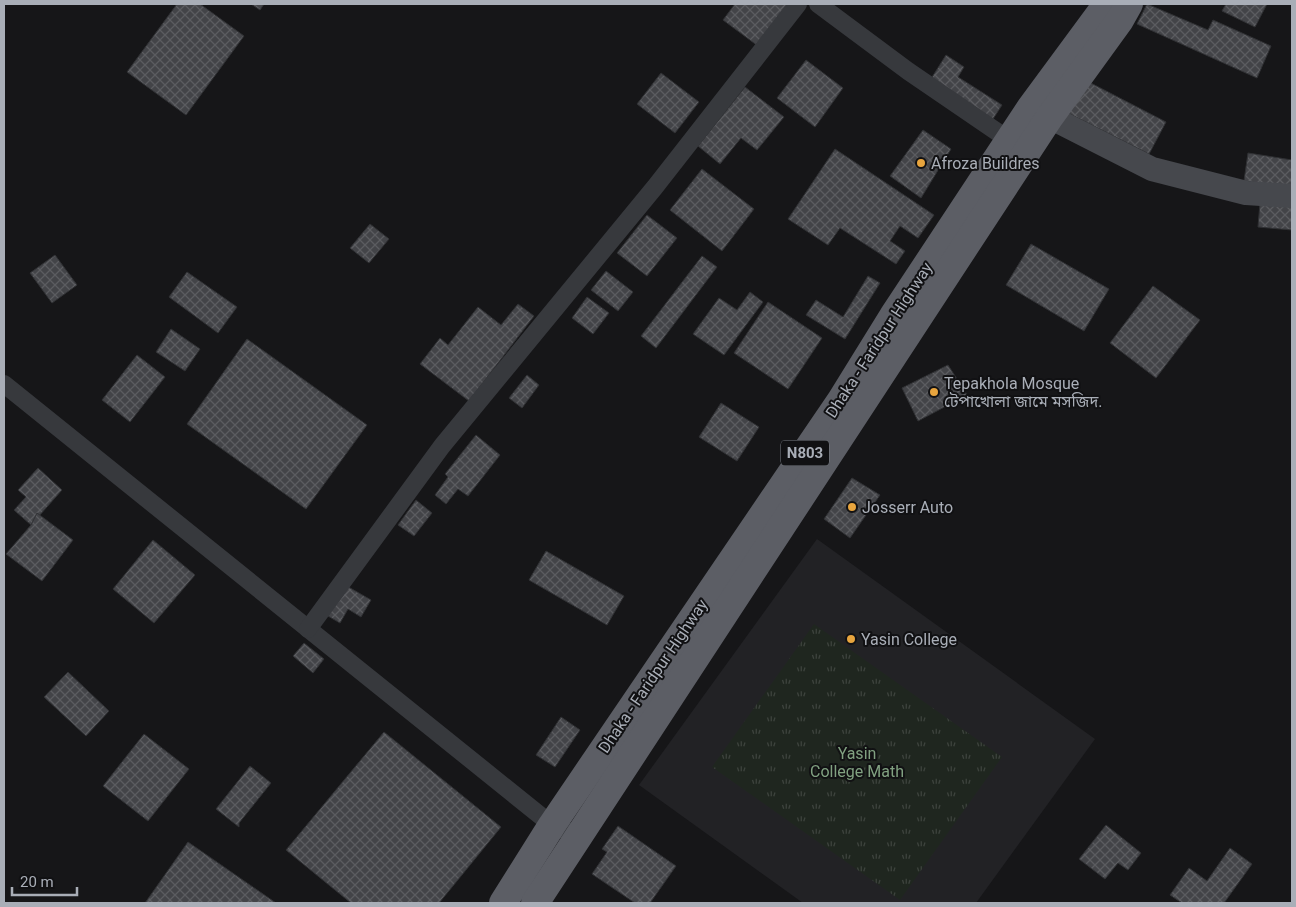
<svg xmlns="http://www.w3.org/2000/svg" width="1296" height="907" font-family="Roboto,'Noto Sans Bengali',sans-serif">
  <style>
    .built { fill: #222225 }
    .park { fill: url(#park-tufts) }
    .building { fill: url(#building-cross-hatch); stroke: #303134 }
    .lines { fill: none; stroke-linecap: round; stroke-linejoin: round }
    .minor { stroke: #37393d; stroke-width: 18 }
    .secondary { stroke: #46484d; stroke-width: 24 }
    .trunk { stroke: #5c5e65; stroke-width: 28 }
    .poi-dot { fill: #e8a53e; stroke: #111113; stroke-width: 2 }
    .labels { text-anchor: middle; dominant-baseline: central; stroke-width: 4; stroke-linejoin: round; paint-order: stroke }
    .shield { fill: #111113; stroke: #7b7f86; stroke-width: 1 }
    .shield-label { font-size: 15px; font-weight: bold; fill: #a9aeb7 }
    .poi-label { font-size: 16px; fill: #a9aeb7; stroke: #111113; text-anchor: start }
    .street-label { font-size: 16px; fill: #a9aeb7; stroke: #111113 }
    .park-label { font-size: 16px; fill: #81a181; stroke: #111113 }
  </style>
  <defs>
    <pattern id="park-tufts" width="24" height="20" patternUnits="userSpaceOnUse" patternTransform="scale(1.25)"><rect width="24" height="20" fill="#1f261f"/><path d="M3 7l-1-3M5 7V3M7 7l1-3M15 17l-1-3M17 17v-4M19 17l1-3" fill="none" stroke="#3d433d"/></pattern>
    <pattern id="building-cross-hatch" width="8" height="8" patternUnits="userSpaceOnUse" patternTransform="scale(1.25)"><rect width="8" height="8" fill="#434448"/><path d="M0 0l8 8M0 8l8-8" fill="none" stroke="#5b5c60"/></pattern>
  </defs>
  <rect width="100%" height="100%" fill="#161618"/>
  <path class="built" d="M817 539 1095 739 976 903H803L639 785Z"/>
  <path class="park" d="M814 624 1002 757 900 900 712 767Z"/>
  <g class="building">
    <path d="M177 4H200L244 36 186 115 127 72Z"/>
    <path d="M251 4H264L260 10Z"/>
    <path d="M735 4H785L788 7 758 46 723 20Z"/>
    <path d="M1147 4 1208 30 1213 20 1271 46 1257 78 1137 24Z"/>
    <path d="M1226 4H1267L1255 27 1222 11Z"/>
    <path d="M946 55 964 67 958 77 1002 105 991 122 929 82Z"/>
    <path d="M806 60 843 88 815 127 777 98Z"/>
    <path d="M661 73 699 102 675 133 637 104Z"/>
    <path d="M1083 79 1166 122 1149 154 1066 112Z"/>
    <path d="M745 87 784 117 757 150 741 138 720 164 698 146Z"/>
    <path d="M923 130 951 149 921 198 890 176Z"/>
    <path d="M835 149 934 215 918 238 900 226 890 241 905 251 896 264 840 228 828 245 788 219Z"/>
    <path d="M1248 153 1292 160V188L1244 181Z"/>
    <path d="M702 169 754 209 722 251 670 210Z"/>
    <path d="M1260 203 1292 206V230L1258 227Z"/>
    <path d="M647 215 677 238 647 276 617 253Z"/>
    <path d="M370 224 389 239 369 263 350 248Z"/>
    <path d="M1031 244 1109 289 1084 331 1006 285Z"/>
    <path d="M55 255 77 285 52 303 30 273Z"/>
    <path d="M702 256 717 267 656 348 641 336Z"/>
    <path d="M606 271 633 292 618 311 591 290Z"/>
    <path d="M187 272 237 307 218 333 169 297Z"/>
    <path d="M868 276 880 283 845 339 806 315 816 300 843 317Z"/>
    <path d="M1153 286 1200 320 1156 378 1110 343Z"/>
    <path d="M750 292 763 302 724 355 693 334 719 298 737 310Z"/>
    <path d="M587 297 609 313 593 334 572 318Z"/>
    <path d="M768 302 822 338 788 389 734 353Z"/>
    <path d="M518 304 534 316 469 401 420 364 440 338 448 345 478 307 501 325Z"/>
    <path d="M171 329 200 349 185 371 156 352Z"/>
    <path d="M247 339 367 425 306 509 187 424Z"/>
    <path d="M137 355 165 377 130 422 102 400Z"/>
    <path d="M948 365 967 395 918 421 902 388Z"/>
    <path d="M527 375 539 385 522 408 509 398Z"/>
    <path d="M721 403 759 427 737 461 699 437Z"/>
    <path d="M476 435 500 455 468 496 458 489 446 504 435 495 448 477 445 474Z"/>
    <path d="M38 468 62 490 31 525 14 510 26 497 18 490Z"/>
    <path d="M852 478 880 495 850 538 824 519Z"/>
    <path d="M416 500 432 513 414 536 398 525Z"/>
    <path d="M37 513 73 540 42 581 6 554 31 525Z"/>
    <path d="M153 540 195 575 154 623 113 589Z"/>
    <path d="M546 551 624 596 607 625 529 580Z"/>
    <path d="M345 585 371 600 361 617 348 609 340 623 328 616Z"/>
    <path d="M304 643 324 659 313 673 293 656Z"/>
    <path d="M68 672 109 711 86 736 44 697Z"/>
    <path d="M561 717 580 730 555 767 536 755Z"/>
    <path d="M384 732 501 827 439 903H351L286 850Z"/>
    <path d="M144 734 189 769 148 821 103 786Z"/>
    <path d="M250 766 271 783 239 823V827L216 809Z"/>
    <path d="M1106 825 1141 853 1128 870 1118 863 1105 879 1079 859Z"/>
    <path d="M618 826 676 866 650 903H635L592 874 607 852 602 849Z"/>
    <path d="M188 842 276 903H145Z"/>
    <path d="M1230 848 1252 864 1224 903H1182L1170 895 1189 868 1207 881Z"/>
  </g>
  <g class="lines">
    <g class="minor">
      <path d="M818 4 908 71 1009 140"/>
      <path d="M4 384 552 825 579 836"/>
      <path d="M308 629 442 446 655 187 798 4"/>
    </g>
    <path class="secondary" d="M1034 109 1152 169 1246 193 1292 196"/>
    <g class="trunk">
      <path d="M503 903 552 825 841 400 893 316 1031 107 1107 4"/>
      <path d="M535 903 1049 118 1120 20 1129 4"/>
    </g>
  </g>
  <g class="poi-dot">
    <circle cx="921" cy="163" r="5"/>
    <circle cx="934" cy="392" r="5"/>
    <circle cx="852" cy="507" r="5"/>
    <circle cx="851" cy="639" r="5"/>
  </g>
  <g class="labels">
    <rect class="shield" x="781" y="440.5" width="48" height="25" rx="4"/>
    <g class="shield-label">
      <text x="805" y="453">N803</text>
    </g>
    <g class="poi-label">
      <text x="931" y="163">Afroza Buildres</text>
      <text x="944" y="383">Tepakhola Mosque<tspan x="944" dy="18">টেপাখোলা জামে মসজিদ.</tspan></text>
      <text x="862" y="507">Josserr Auto</text>
      <text x="861" y="639">Yasin College</text>
    </g>
    <g class="street-label">
      <text transform="translate(879 340) rotate(-57)">Dhaka - Faridpur Highway</text>
      <text transform="translate(653 676) rotate(-56)">Dhaka - Faridpur Highway</text>
    </g>
    <g class="park-label">
      <text x="857" y="753">Yasin<tspan x="857" dy="18">College Math</tspan></text>
    </g>
  </g>
  <rect width="1296" height="907" fill="none" stroke="#a9aeb7" stroke-width="10"/>
  <path d="M12 887v8h65v-8" fill="none" stroke="#a9aeb7" stroke-width="2.5"/>
  <text x="20" y="887" font-size="15" fill="#a9aeb7" stroke="#111113" stroke-width="4" paint-order="stroke">20 m</text>
</svg>
